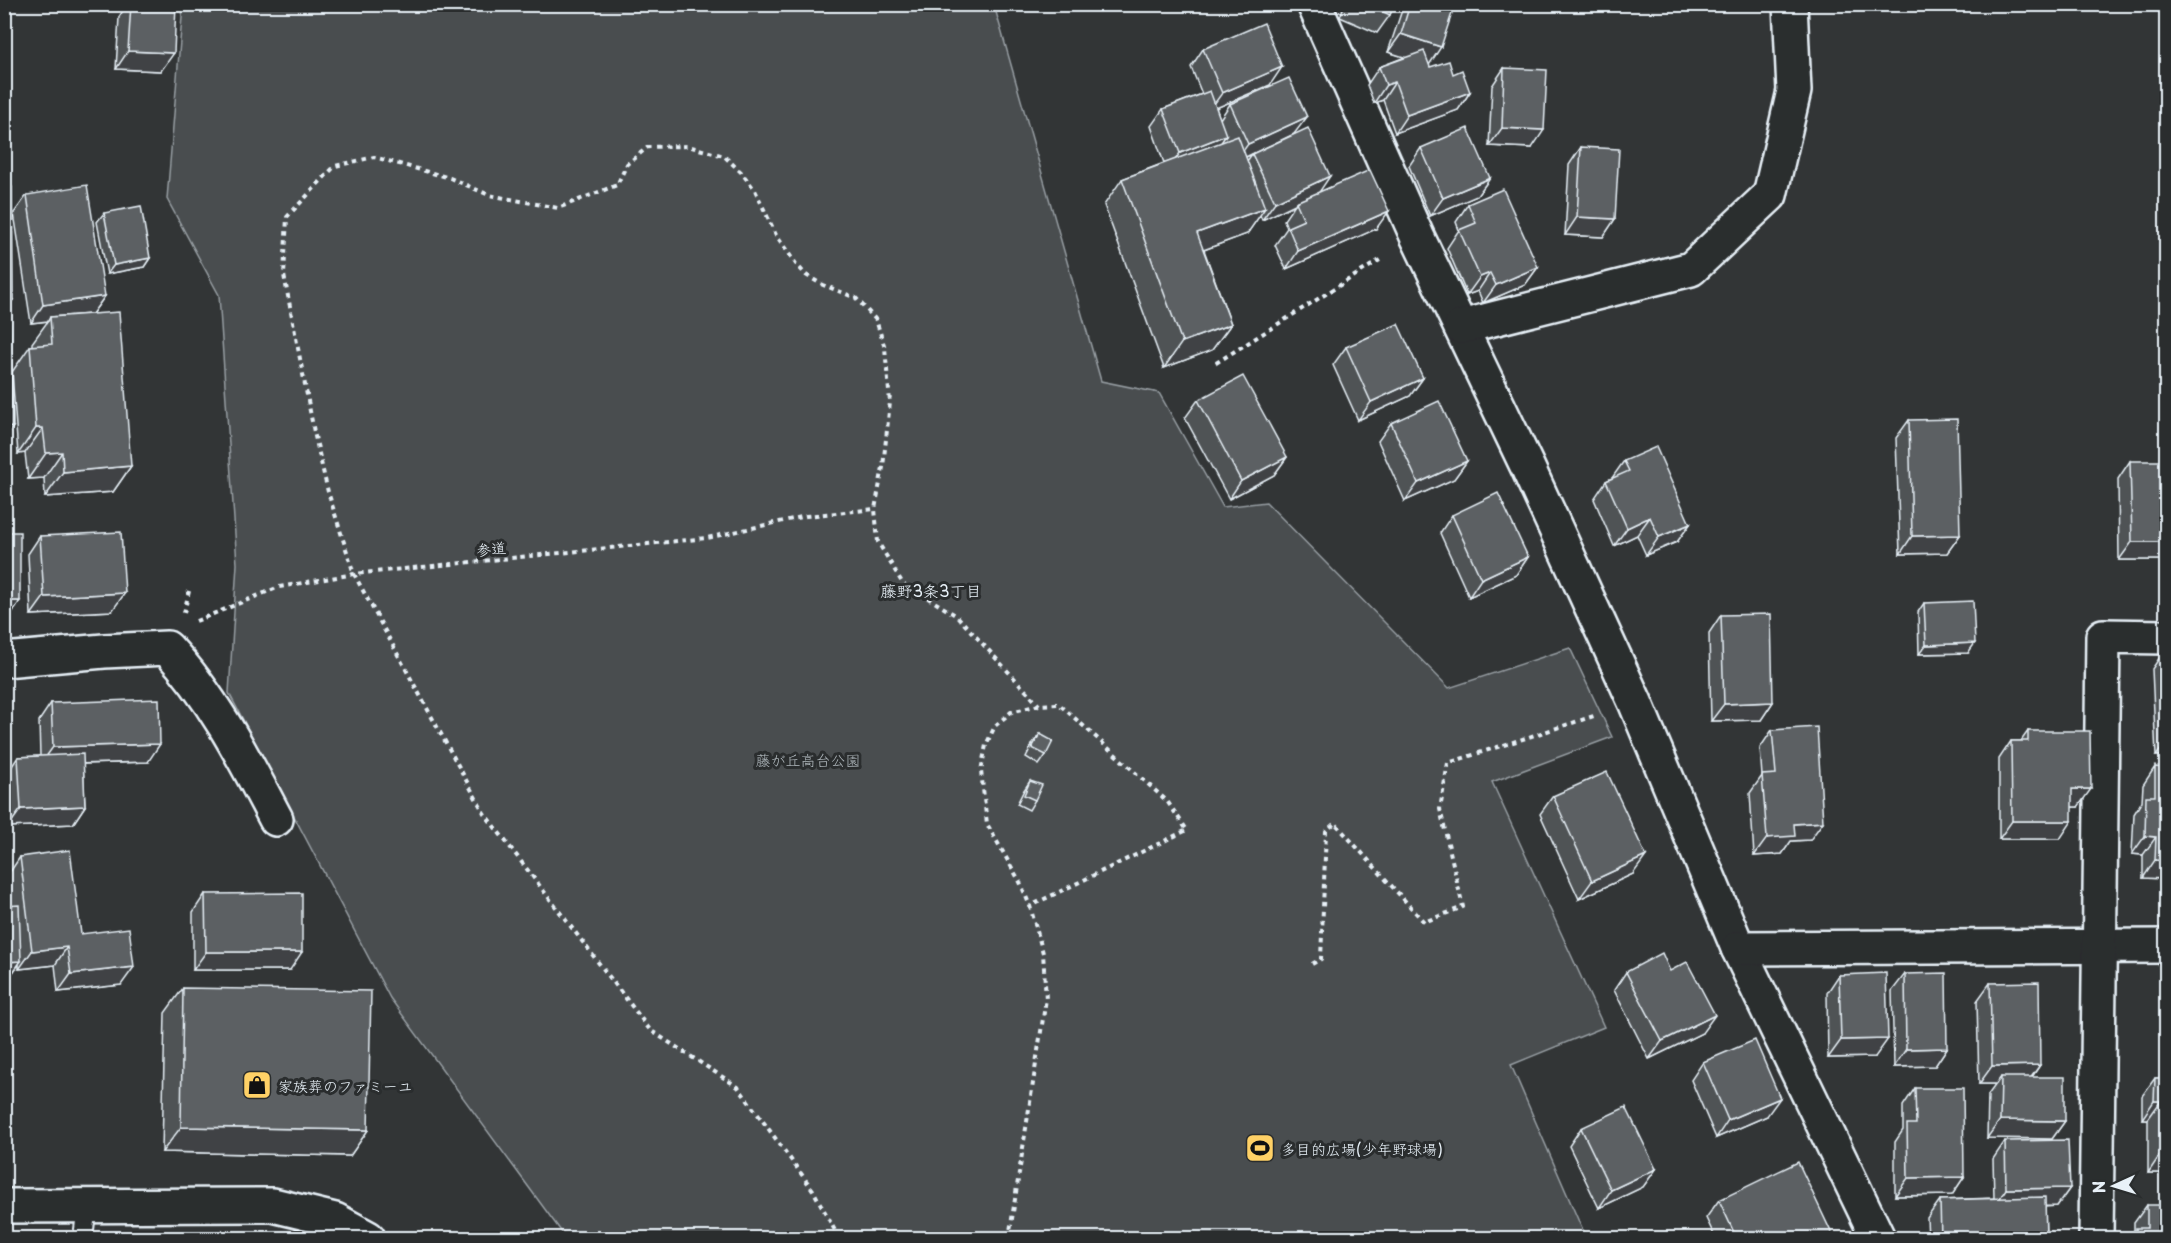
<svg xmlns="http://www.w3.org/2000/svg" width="2171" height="1243" font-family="'Playpen Sans','Klee One',sans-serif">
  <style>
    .green { fill: #494d4f; stroke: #989fa4; stroke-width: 1.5 }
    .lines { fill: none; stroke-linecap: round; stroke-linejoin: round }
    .service-casing { stroke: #e8f1f8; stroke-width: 22 }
    .minor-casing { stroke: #e8f1f8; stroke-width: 38 }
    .path { stroke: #e8f1f8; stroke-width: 4; stroke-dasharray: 4.5 4.5; stroke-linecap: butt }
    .service { stroke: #2a2d2e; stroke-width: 18 }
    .minor { stroke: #2a2d2e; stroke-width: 33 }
    .wall { fill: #4f5355; stroke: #e8f1f8; stroke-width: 1.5; fill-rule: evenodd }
    .shaded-wall { fill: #404345; stroke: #e8f1f8; stroke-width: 1.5 }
    .building { fill: #5c6063; stroke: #e8f1f8; stroke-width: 1.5 }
    .labels { text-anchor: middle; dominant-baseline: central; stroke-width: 6; stroke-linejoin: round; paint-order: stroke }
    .street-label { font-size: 15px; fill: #e8f1f8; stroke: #2a2d2e }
    .park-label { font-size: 15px; fill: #b0b8bd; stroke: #2a2d2e }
    .poi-label { font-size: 15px; fill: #e8f1f8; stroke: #2a2d2e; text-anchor: start }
    .neighbourhood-label { font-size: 16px; fill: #e8f1f8; stroke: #2a2d2e }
  </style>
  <rect width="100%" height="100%" fill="#323536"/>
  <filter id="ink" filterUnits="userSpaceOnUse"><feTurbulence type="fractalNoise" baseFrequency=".0167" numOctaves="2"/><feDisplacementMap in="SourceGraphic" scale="12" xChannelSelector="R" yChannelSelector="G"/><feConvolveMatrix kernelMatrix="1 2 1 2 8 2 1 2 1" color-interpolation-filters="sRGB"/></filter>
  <g filter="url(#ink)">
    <path class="green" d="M183 5H994L1101 381 1159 393 1223 507 1266 502 1449 688 1570 648 1612 737 1492 782 1604 1027 1511 1065 1586 1238H566L390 998 229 693 237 564 219 295 167 199Z"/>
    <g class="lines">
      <g class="service-casing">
        <path id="service" d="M83 1238 87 1205"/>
      </g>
      <g class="minor-casing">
        <g id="minor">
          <path d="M1314 4 1417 236 1527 466 1635 702 1738 948 1878 1238"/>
          <path d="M1461 327 1691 269 1770 195 1794 91 1790 4"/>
          <path d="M4 660 104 651 167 648C213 697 245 760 276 819"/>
          <path d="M1738 948 2166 946"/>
          <path d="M4 1206 273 1205 335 1220 368 1238"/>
          <path d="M2096 1238 2103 636 2166 637"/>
        </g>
      </g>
      <g class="path">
        <path d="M1216 363 1383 258"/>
        <path d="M184 613 189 591"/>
        <path d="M196 621 279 587 354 574 707 538 806 516 875 509"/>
        <path d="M1312 964 1321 959 1326 831 1335 823 1424 922 1463 907 1440 809 1448 763 1597 715"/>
        <path d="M839 1238 813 1190 738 1087 650 1030 484 813 354 574 328 492 314 432 284 275 287 217 335 166 374 157 450 178 489 195 558 208 617 185 627 164 648 147 688 146 724 156 741 172 755 190 776 235 796 264 806 275 821 284 856 298 876 320 885 348 890 402 883 467 875 509 878 542 903 584 914 592 928 598 957 616 1039 705"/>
        <path d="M1009 1238 1046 999 1043 953 1030 906 1020 882 987 824 981 771 986 745 995 726 1011 712 1039 705 1059 704 1167 801 1187 830 1030 906"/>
      </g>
      <use href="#service" class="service"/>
      <use href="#minor" class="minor"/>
    </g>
    <g class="wall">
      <path d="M127 4H176L161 71 116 69 119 17Z"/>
      <path d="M1340 4H1394L1390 15 1377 33 1340 17 1344 6Z"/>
      <path d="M1404 4H1455L1429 64 1430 67 1453 74 1470 92 1458 110 1395 133 1383 100 1374 103 1367 85 1379 67 1405 57 1388 52Z"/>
      <path d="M1203 49 1270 85 1216 108 1220 119 1230 104 1294 134 1319 192 1376 229 1286 269 1275 245 1287 228 1284 220 1295 204 1262 220 1260 215 1247 234 1204 250 1231 324 1212 350 1164 368 1104 205 1122 179 1164 163 1151 126 1163 109 1202 94 1191 67ZM1281 140 1252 154 1247 161 1246 157Z"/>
      <path d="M1504 68 1532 148 1489 146 1492 86Z"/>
      <path d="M1581 147 1615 219 1603 237 1565 235 1569 165Z"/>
      <path d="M1421 148 1490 178 1477 196 1430 216 1409 166Z"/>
      <path d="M27 195 105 296 92 314 131 466 113 492 45 497 44 478 28 479 25 453 18 454 12 372 30 346H32V343L48 321 31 323 14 213Z"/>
      <path d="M1468 204 1538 267 1525 285 1483 303 1478 291 1467 295 1447 248 1459 230 1456 222Z"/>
      <path d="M104 213 150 258 144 267 107 274 97 222Z"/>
      <path d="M1346 347 1423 378 1410 396 1358 420 1333 365Z"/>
      <path d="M1198 400 1287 457 1274 475 1229 499 1185 418Z"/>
      <path d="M1909 420 1960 535 1947 553 1900 554 1896 438Z"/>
      <path d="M1391 423 1467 461 1454 479 1405 501 1378 441Z"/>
      <path d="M1624 461 1690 524 1677 542 1646 555 1637 535 1614 546 1594 499 1606 481 1612 478Z"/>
      <path d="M2130 461 2164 560H2119L2118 479Z"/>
      <path d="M1452 515 1528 557 1516 575 1469 597 1440 533Z"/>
      <path d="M40 536 112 611 31 615 28 554Z"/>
      <path d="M1924 603 1968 653 1919 654 1918 612Z"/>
      <path d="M1721 615 1773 702 1761 720 1711 721 1709 633Z"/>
      <path d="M2164 651H2166V755L2156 756 2152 669Z"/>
      <path d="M51 703 148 762 83 764 85 806 73 824 8 827 6 775 18 757 40 756 39 721Z"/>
      <path d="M1772 730 1810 840 1791 841 1782 854 1754 856 1750 793 1762 776 1760 748Z"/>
      <path d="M2028 731 2078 807H2072L2060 839H1999V759L2011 741H2021Z"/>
      <path d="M1040 734 1046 755 1039 765 1026 757 1033 743Z"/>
      <path d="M2155 767 2166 879 2143 878V855L2132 854 2134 814 2142 801 2143 785Z"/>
      <path d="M1030 781 1035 800 1029 810 1017 804 1024 790Z"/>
      <path d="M1553 796 1633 874 1579 899 1540 814Z"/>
      <path d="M20 857 81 934 121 985 58 992 55 965 19 969V964L8 979 11 905 8 875Z"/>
      <path d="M205 894 290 970H193V912Z"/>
      <path d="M1670 971 1702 1033 1649 1059 1614 990 1626 972Z"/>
      <path d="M1905 974 1947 1048 1935 1066 1894 1067 1892 991Z"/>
      <path d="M1839 975 1875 1057 1828 1058 1827 993Z"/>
      <path d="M1990 983 2040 1065 2032 1077 2065 1121 2052 1139 1987 1138 1988 1095 1996 1084H1979L1977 1001Z"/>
      <path d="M183 988 368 1130 350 1156 162 1152 165 1013Z"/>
      <path d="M2166 1050V1173H2148V1119H2142V1096L2155 1078H2166Z"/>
      <path d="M1703 1062 1767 1116 1716 1138 1691 1080Z"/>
      <path d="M1915 1088 1964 1177 1952 1195 1895 1196V1142L1903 1130V1106Z"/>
      <path d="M1581 1128 1656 1169 1643 1187 1599 1208 1569 1146Z"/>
      <path d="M2005 1141 2070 1188 2057 1206 2045 1207 2046 1239H1928L1927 1218 1940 1200 1994 1198 1993 1159Z"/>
      <path d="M1719 1200 1829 1239H1716L1706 1218Z"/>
      <path d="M2147 1205 2166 1239H2128L2134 1230V1223Z"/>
    </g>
    <g class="shaded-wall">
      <path d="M1401 34 1441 47 1429 65 1388 52Z"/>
      <path d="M128 51 174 53 161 71 116 69Z"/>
      <path d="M1282 67 1270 85 1209 111 1222 93Z"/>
      <path d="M1395 82 1383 100 1374 103 1386 85Z"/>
      <path d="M1470 92 1458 110 1395 133 1407 115Z"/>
      <path d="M1307 117 1294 134 1235 162 1248 144Z"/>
      <path d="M1502 128 1544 130 1532 148 1489 146Z"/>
      <path d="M1226 135 1214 153 1167 171 1180 153Z"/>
      <path d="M1330 176 1318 194 1296 202 1295 204 1262 220 1275 202Z"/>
      <path d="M1490 178 1477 196 1430 216 1443 198Z"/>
      <path d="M1265 208 1247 234 1179 259 1197 233Z"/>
      <path d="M1389 211 1376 229 1286 269 1298 251Z"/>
      <path d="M1577 217 1615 219 1603 237 1565 235Z"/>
      <path d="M150 258 144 267 107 274 114 265Z"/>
      <path d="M1538 267 1525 285 1483 303 1496 285Z"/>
      <path d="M1490 273 1478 291 1467 295 1480 277Z"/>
      <path d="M105 296 92 314 50 317 48 321 31 323 43 305Z"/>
      <path d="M4 300H13L4 312Z"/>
      <path d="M1231 324 1212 350 1164 368 1182 342Z"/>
      <path d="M1423 378 1410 396 1358 420 1371 402Z"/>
      <path d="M13 427 4 440V428Z"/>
      <path d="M36 428H43L25 453 18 454Z"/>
      <path d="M62 452 44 478 28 479 46 453Z"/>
      <path d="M1287 457 1274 475 1229 499 1241 481Z"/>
      <path d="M1467 461 1454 479 1405 501 1418 483Z"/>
      <path d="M131 466 113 492 45 497 63 472Z"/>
      <path d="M1650 517 1637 535 1614 546 1627 528Z"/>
      <path d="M1690 524 1677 542 1646 555 1659 537Z"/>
      <path d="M1960 535 1947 553 1900 554 1912 536Z"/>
      <path d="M2132 542H2166V557L2164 560H2119Z"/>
      <path d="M1528 557 1516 575 1469 597 1481 579Z"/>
      <path d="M125 593 112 611 31 615 44 597Z"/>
      <path d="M4 601H20L8 619H4Z"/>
      <path d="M1975 643 1968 653 1919 654 1926 645Z"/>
      <path d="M1773 702 1761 720 1711 721 1724 704Z"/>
      <path d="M2166 742V755L2156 756Z"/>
      <path d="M160 744 148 762 40 765 53 747Z"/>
      <path d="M2072 789H2091L2078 807H2060Z"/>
      <path d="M85 806 73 824 8 827 21 809Z"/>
      <path d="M2012 821H2072L2060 839H1999Z"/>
      <path d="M1823 822 1810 840 1791 841 1782 854 1754 856 1767 838 1794 824Z"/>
      <path d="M2145 836 2156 837 2143 855 2132 854Z"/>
      <path d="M1646 856 1633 874 1579 899 1592 881Z"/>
      <path d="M2155 860 2166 861V879L2143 878Z"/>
      <path d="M67 947 55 965 19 969 32 951Z"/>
      <path d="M206 952H302L290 970H193Z"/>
      <path d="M21 961 8 979 4 980V962Z"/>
      <path d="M134 967 121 985 58 992 71 974Z"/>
      <path d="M1715 1015 1702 1033 1649 1059 1662 1041Z"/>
      <path d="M1888 1039 1875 1057 1828 1058 1841 1040Z"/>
      <path d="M1947 1048 1935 1066 1894 1067 1906 1049Z"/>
      <path d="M2040 1065 2027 1083 2001 1077 1996 1084H1979L1992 1066Z"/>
      <path d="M1780 1098 1767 1116 1716 1138 1728 1120Z"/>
      <path d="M2154 1101H2161L2148 1119H2142Z"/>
      <path d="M2000 1120 2065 1121 2052 1139 1987 1138Z"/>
      <path d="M181 1127 368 1130 350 1156 162 1152Z"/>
      <path d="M2160 1155H2166V1173H2148Z"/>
      <path d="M1656 1169 1643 1187 1599 1208 1611 1190Z"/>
      <path d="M1964 1177 1952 1195 1895 1196 1908 1178Z"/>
      <path d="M2070 1188 2057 1206 1994 1207 2006 1189Z"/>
    </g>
    <g class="building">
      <path d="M131 4H176L174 53 128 51Z"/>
      <path d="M1366 4H1394L1390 15Z"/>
      <path d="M1410 4H1455L1441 47 1401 34Z"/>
      <path d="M1264 23 1282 67 1222 93 1203 49Z"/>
      <path d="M1424 51 1430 67 1449 61 1453 74 1462 70 1470 92 1407 115 1395 82 1386 85 1379 67Z"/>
      <path d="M1504 68 1547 70 1544 130 1502 128Z"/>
      <path d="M1289 78 1307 117 1248 144 1230 104Z"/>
      <path d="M1210 91 1226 135 1180 153 1163 109Z"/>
      <path d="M1308 128 1330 176 1275 202 1252 154Z"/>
      <path d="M1468 128 1490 178 1443 198 1421 148Z"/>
      <path d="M1238 136 1265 208 1197 233 1231 324 1182 342 1122 179Z"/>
      <path d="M1581 147 1619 149 1615 219 1577 217Z"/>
      <path d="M1370 170 1389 211 1298 251 1288 227 1304 220 1296 202Z"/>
      <path d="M87 185 105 296 43 305 27 195Z"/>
      <path d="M4 187H12L13 300H4Z"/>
      <path d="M1503 189 1538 267 1496 285 1490 273 1480 277 1459 230 1476 223 1468 204Z"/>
      <path d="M141 206 150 258 114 265 104 213Z"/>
      <path d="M4 311H10L13 427 4 428Z"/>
      <path d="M119 312 131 466 63 472 62 452 46 453 43 428H36L30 346 52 344 50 317Z"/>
      <path d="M1398 324 1423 378 1371 402 1346 347Z"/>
      <path d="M1243 376 1287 457 1241 481 1198 400Z"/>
      <path d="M1439 401 1467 461 1418 483 1391 423Z"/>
      <path d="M1957 419 1960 535 1912 536 1909 420Z"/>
      <path d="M1656 447 1690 524 1659 537 1650 517 1627 528 1606 481 1629 471 1624 461Z"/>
      <path d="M2130 461H2166V542H2132Z"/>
      <path d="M1498 493 1528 557 1481 579 1452 515Z"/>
      <rect x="4" y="532" width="16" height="69"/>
      <path d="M121 532 125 593 44 597 40 536Z"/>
      <path d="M1973 601 1975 643 1926 645 1924 603Z"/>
      <path d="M1771 614 1773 702 1724 704 1721 615Z"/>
      <path d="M2164 651H2166V690Z"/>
      <path d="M159 699 160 744 53 747 51 703Z"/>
      <path d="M1817 727 1823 822 1794 824 1795 836 1767 838 1762 775 1776 774 1772 730Z"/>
      <path d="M2028 731H2090L2091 789H2072V821H2012L2011 741H2028Z"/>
      <path d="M1040 734 1053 741 1046 755 1032 748Z"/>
      <path d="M83 754 85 806 21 809 18 757Z"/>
      <path d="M2155 767 2166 768V861L2155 860 2156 837 2145 836 2146 796H2155Z"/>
      <path d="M1607 772 1646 856 1592 881 1553 796Z"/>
      <path d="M1030 781 1042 785 1035 800 1024 795Z"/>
      <path d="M70 850 81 934 129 928 134 967 71 974 67 947 32 951 20 857Z"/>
      <path d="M302 893V952H206L205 894Z"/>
      <path d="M19 905 21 961 4 962V906Z"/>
      <path d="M1662 953 1670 971 1687 962 1715 1015 1662 1041 1626 972Z"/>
      <path d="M1886 973 1888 1039 1841 1040 1839 975Z"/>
      <path d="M1946 973 1947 1048 1906 1049 1905 974Z"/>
      <path d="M2039 982 2040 1065 1992 1066 1990 983Z"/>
      <path d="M183 988 371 991 368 1130 181 1127Z"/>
      <path d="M1755 1040 1780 1098 1728 1120 1703 1062Z"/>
      <path d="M2001 1077H2065V1121L2000 1120Z"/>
      <path d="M2155 1078H2166V1155H2160L2161 1101H2154Z"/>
      <path d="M1915 1088H1963L1964 1177 1908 1178 1907 1124H1916Z"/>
      <path d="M1626 1107 1656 1169 1611 1190 1581 1128Z"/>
      <path d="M2068 1140 2070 1188 2006 1189 2005 1141Z"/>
      <path d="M1798 1162 1832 1234 1824 1239H1737L1719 1200Z"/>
      <path d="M2045 1197 2046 1239H1941L1940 1200Z"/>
      <path d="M2147 1205H2166V1239H2136V1228H2147Z"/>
    </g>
  </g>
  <defs>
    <g id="shop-square" transform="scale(1.5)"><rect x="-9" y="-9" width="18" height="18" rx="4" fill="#ffd166" stroke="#2a2d2e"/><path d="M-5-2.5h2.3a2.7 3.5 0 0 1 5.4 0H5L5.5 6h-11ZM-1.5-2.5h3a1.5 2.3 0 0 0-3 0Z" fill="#111"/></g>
    <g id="stadium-square" transform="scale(1.5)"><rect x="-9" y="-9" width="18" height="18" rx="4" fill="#ffd166" stroke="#2a2d2e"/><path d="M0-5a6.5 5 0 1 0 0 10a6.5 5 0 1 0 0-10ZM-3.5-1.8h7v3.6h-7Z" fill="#111"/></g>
  </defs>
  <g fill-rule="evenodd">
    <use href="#shop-square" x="257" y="1085"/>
    <use href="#stadium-square" x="1260" y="1148"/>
  </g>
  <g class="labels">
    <g class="street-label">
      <text transform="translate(491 548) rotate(-6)">参道</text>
    </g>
    <g class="park-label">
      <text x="808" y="759">藤が丘高台公園</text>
    </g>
    <g class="poi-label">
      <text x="278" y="1085">家族葬のファミーユ</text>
      <text x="1281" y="1148">多目的広場(少年野球場)</text>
    </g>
    <g class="neighbourhood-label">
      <text x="931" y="590">藤野3条3丁目</text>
    </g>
  </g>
  <rect width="2171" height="1243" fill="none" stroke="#2a2d2e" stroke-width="24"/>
  <rect x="12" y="12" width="2147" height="1219" fill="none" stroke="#e8f1f8" stroke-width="2" filter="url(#ink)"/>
  <g transform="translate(2114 1186) rotate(266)" stroke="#2a2d2e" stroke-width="4.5" paint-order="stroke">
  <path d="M0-4.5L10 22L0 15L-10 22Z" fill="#e8f1f8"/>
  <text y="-9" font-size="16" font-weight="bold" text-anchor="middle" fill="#e8f1f8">N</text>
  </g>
</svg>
